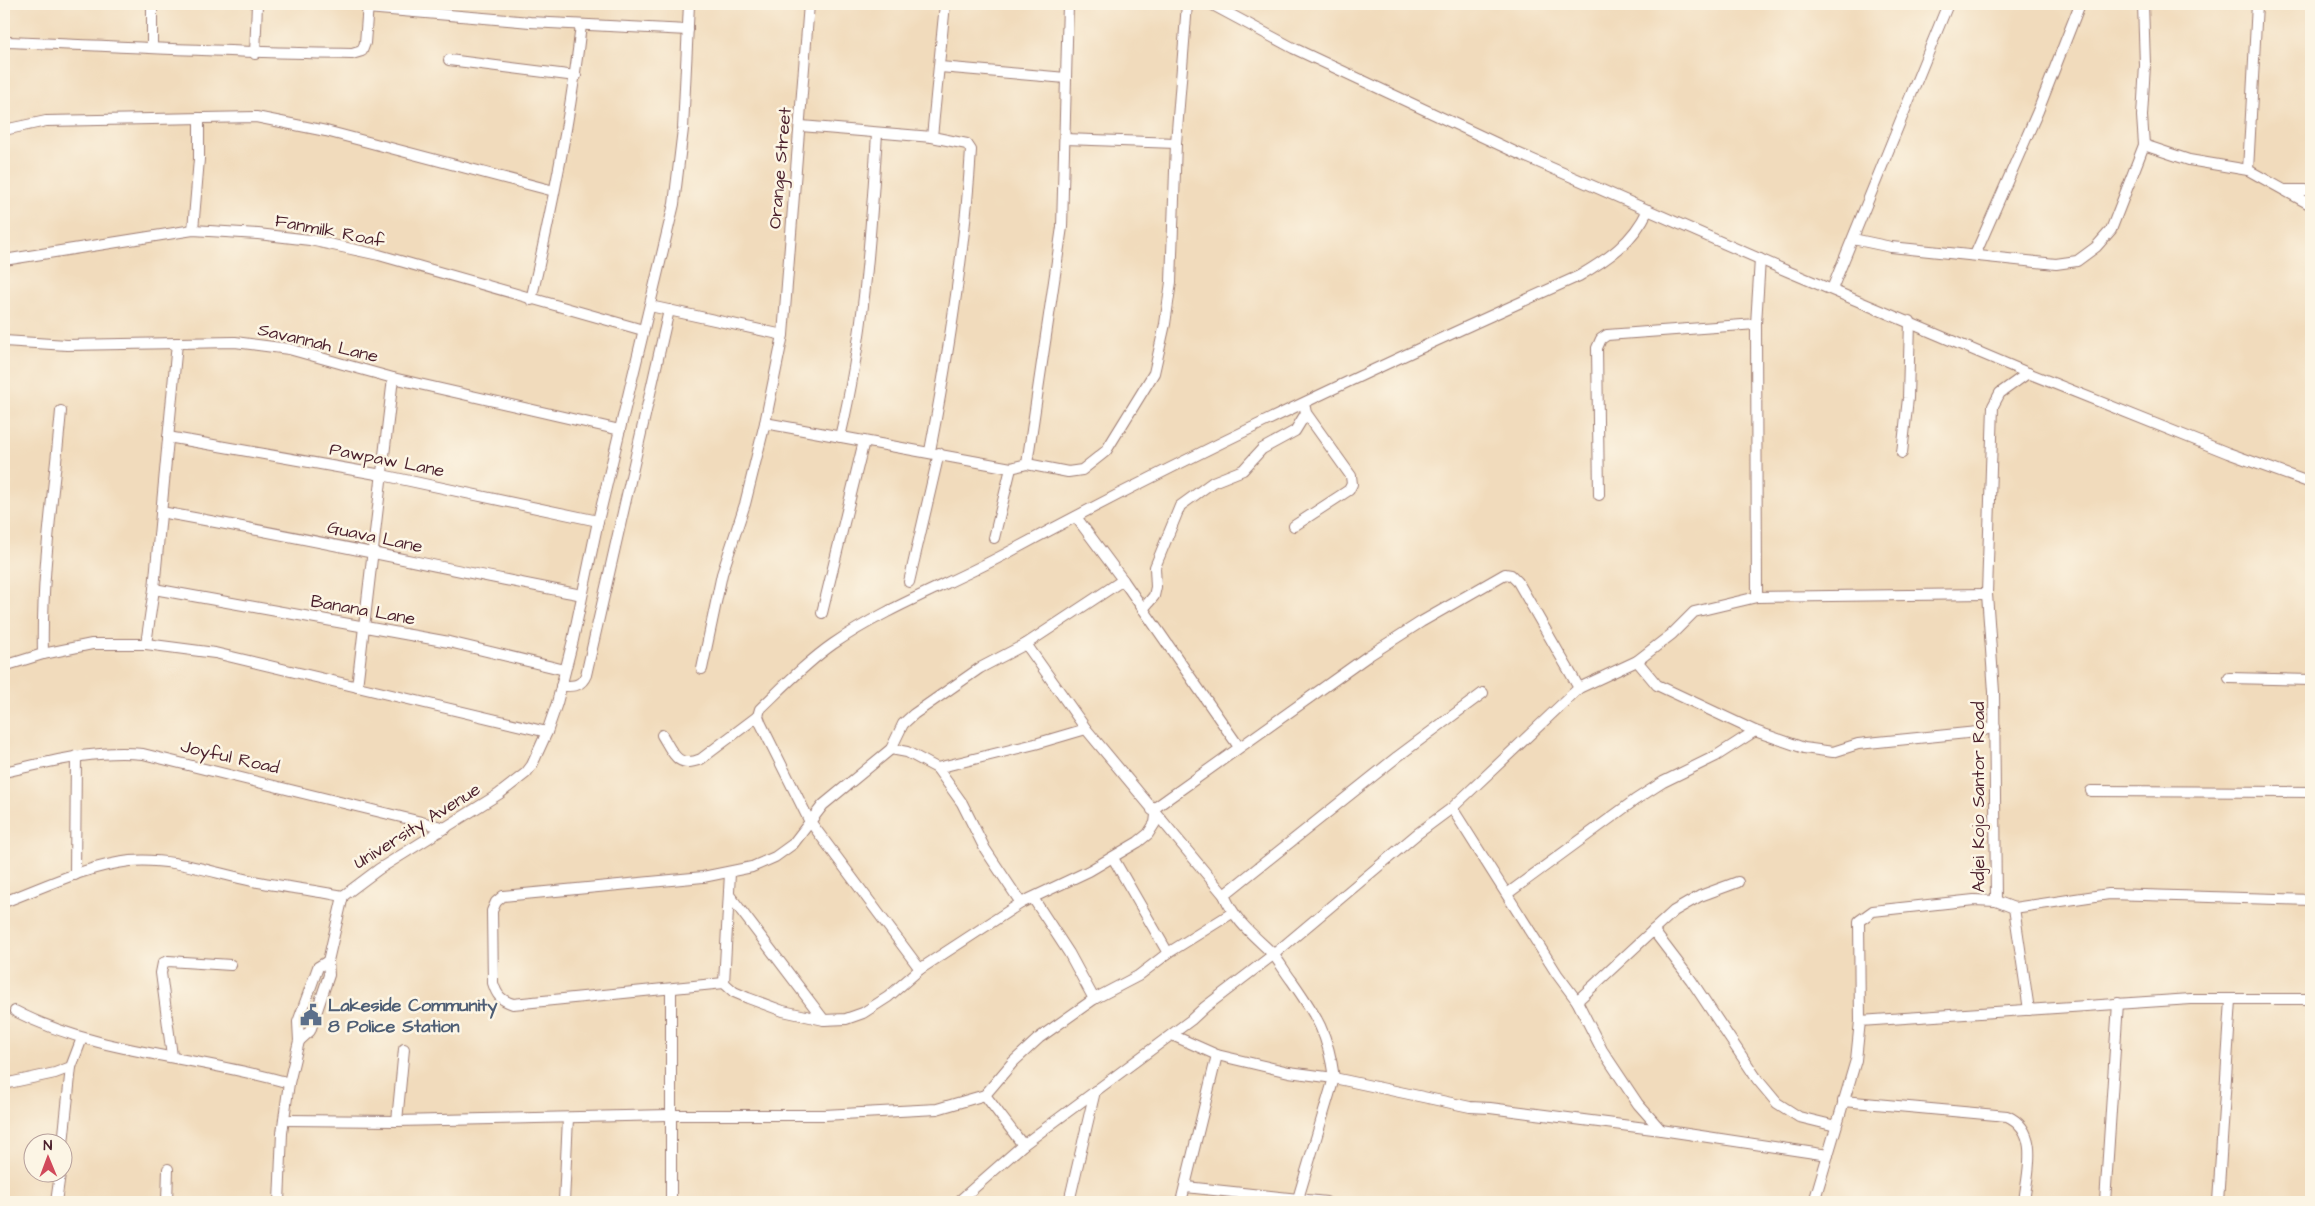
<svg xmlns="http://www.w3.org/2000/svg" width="2315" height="1206" font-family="'Architects Daughter',sans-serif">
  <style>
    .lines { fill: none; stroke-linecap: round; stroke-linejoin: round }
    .minor-casing { stroke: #9e7d74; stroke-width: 12 }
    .minor { stroke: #fff; stroke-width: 10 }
    .labels { text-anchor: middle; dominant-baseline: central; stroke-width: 5; stroke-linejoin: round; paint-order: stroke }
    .street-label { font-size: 18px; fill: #4a1f2b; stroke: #fcf5e5 }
    .service-label { font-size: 18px; font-weight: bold; fill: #4e5e75; stroke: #fcf5e5; text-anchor: start }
  </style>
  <rect width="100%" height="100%" fill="#fcf5e5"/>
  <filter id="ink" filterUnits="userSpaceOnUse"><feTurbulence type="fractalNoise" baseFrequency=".02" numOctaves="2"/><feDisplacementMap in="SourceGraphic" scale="10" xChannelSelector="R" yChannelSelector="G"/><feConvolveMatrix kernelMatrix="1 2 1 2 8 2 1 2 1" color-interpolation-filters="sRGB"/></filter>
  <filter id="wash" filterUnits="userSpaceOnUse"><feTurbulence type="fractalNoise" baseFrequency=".0096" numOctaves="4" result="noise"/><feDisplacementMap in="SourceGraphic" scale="20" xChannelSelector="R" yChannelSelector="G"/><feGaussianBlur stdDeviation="1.12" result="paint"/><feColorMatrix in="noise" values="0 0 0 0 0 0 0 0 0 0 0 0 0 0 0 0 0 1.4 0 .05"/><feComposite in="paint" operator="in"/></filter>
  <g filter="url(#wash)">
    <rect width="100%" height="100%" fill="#f1dbbc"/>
  </g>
  <g filter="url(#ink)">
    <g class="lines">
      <g class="minor-casing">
        <g id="minor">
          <path d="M1211 4 1293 48 1515 152 1787 271 2028 373 2228 453 2311 483"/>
          <path d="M367 8 530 22 688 30"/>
          <path d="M4 42C120 46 236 53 352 54L362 51 365 43 368 4"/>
          <path d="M152 47V4"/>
          <path d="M255 54 257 4"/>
          <path d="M449 60 576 76"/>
          <path d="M940 67 1066 78"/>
          <path d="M801 126 932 137"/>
          <path d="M4 130 46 121 256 117 326 131 554 191"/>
          <path d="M1065 139 1176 143"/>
          <path d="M2144 145 2189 160 2248 170 2311 205"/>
          <path d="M2248 170 2257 4"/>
          <path d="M2285 190H2311"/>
          <path d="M193 230 199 159V118"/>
          <path d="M1853 239 1891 247 2056 264 2077 261 2096 247 2111 230 2144 145 2142 116 2145 65 2143 4"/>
          <path d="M1975 255 2038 111 2080 4"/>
          <path d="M4 260 193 230 258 234 310 240 379 255 643 330"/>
          <path d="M1832 289 1948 4"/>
          <path d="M531 300C552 209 571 117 581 25"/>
          <path d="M650 306 783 335"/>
          <path d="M4 341 67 345 235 342 289 349 393 378 620 430"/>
          <path d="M765 423 1011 468 1027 464 1062 227 1068 4"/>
          <path d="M168 437 382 475 598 521"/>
          <path d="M840 437C864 337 871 234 877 133"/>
          <path d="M930 451C949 351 965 251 971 150L967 144 932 137 945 4"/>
          <path d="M1902 453 1908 398 1910 321"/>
          <path d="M1027 464 1068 472 1082 470 1106 451 1154 373 1165 324 1171 282 1176 143 1187 4"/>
          <path d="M1599 495 1597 348 1601 339 1607 335 1756 324"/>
          <path d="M161 512C302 537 442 568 582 595"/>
          <path d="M1076 517 1123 580 1239 747"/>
          <path d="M1294 526 1349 490 1352 484 1351 476 1306 413 1305 408"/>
          <path d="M994 538 1011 468"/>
          <path d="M909 582 939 453"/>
          <path d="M154 589 449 642 565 670"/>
          <path d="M1757 597 1756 324 1760 259"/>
          <path d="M1143 609 1154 596 1156 587 1155 567 1180 506 1213 482 1243 470 1262 449 1295 431 1306 413"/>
          <path d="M822 613 864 441"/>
          <path d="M146 644 154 589 177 343"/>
          <path d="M1026 644 1086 729 1224 895C1236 922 1251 933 1272 953 1279 961 1285 972 1292 981 1317 1017 1328 1033 1334 1078L1297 1202"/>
          <path d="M43 654C41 573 54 491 61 411"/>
          <path d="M1637 661 1657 685 1755 731 1804 748 1833 752 1858 744 1977 732 1995 727"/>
          <path d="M4 666 43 654 92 644H146L215 653 547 732"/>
          <path d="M702 669 722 574 745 504 765 423 783 335 809 4"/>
          <path d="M2229 678 2311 680"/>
          <path d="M561 686C573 686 581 687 586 675L669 310"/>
          <path d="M357 687 393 378"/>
          <path d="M662 735C673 753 677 769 701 759L758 716"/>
          <path d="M891 749 907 752 937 768 962 803 985 849 1021 903"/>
          <path d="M937 768 1035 744 1086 729"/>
          <path d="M4 772C50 762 95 749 143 754L446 828"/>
          <path d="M2091 791 2311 792"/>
          <path d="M1452 808 1557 974 1577 1001 1602 1050 1638 1104 1661 1130"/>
          <path d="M1152 810 1368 656 1421 622 1505 574 1511 575 1518 582 1579 688"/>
          <path d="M1113 858 1168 953"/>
          <path d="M730 873 724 983 734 992 748 998 783 1011 824 1020 846 1019 863 1013 888 997 920 969 1021 903 1089 871 1138 842 1148 834 1155 823 1156 815"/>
          <path d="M75 875 76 756"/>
          <path d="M1507 894 1635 800 1663 782 1716 756 1755 731"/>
          <path d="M1224 895 1397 757 1483 693"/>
          <path d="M730 896 824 1020"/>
          <path d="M1033 898 1069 953 1094 999"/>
          <path d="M1996 901 1994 692 1987 594 1993 406 2000 393 2028 373"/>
          <path d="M4 902C44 887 86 866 130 861 171 857 213 873 253 881 283 887 313 890 343 896"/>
          <path d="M2014 908 2029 1010"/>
          <path d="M1653 930 1691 980 1757 1079 1777 1103 1799 1117 1836 1126"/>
          <path d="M920 969 809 820 761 724 758 716 760 709C783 687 807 662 833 644 888 606 953 583 1011 551 1196 451 1387 362 1579 276 1608 259 1633 242 1648 210"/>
          <path d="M724 983 513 1004C501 1000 497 996 493 983L492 911 496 902 503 896 703 877 752 867 775 857 793 844 823 805 891 749 903 724 914 714 980 668 1026 644 1123 580"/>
          <path d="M671 990V1202"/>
          <path d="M1577 1001 1674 911 1700 896 1738 882"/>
          <path d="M15 1011C99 1055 199 1056 289 1083"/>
          <path d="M1860 1021 2191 999H2311"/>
          <path d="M1172 1035 1217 1055 1289 1072 1334 1078 1470 1107 1490 1108 1661 1130 1828 1155"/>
          <path d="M299 1041 310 1031 329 975 328 961 343 896 379 869 499 794 526 773 532 765 547 732 557 703 573 640 598 521 674 204 683 129 689 4"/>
          <path d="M172 1056 161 973 163 963 168 961 231 965"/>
          <path d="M4 1084 55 1073 71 1067"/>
          <path d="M985 1095 1023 1145"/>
          <path d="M1843 1101 2007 1116C2041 1131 2027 1173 2024 1202"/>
          <path d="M284 1120 397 1121 669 1115H824L937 1109 985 1095 1013 1062 1039 1038 1094 999 1138 976 1168 953 1232 913"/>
          <path d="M397 1121 404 1049"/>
          <path d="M62 1153 71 1067 82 1038"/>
          <path d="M1186 1187 1326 1202"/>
          <path d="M56 1202 60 1174"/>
          <path d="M167 1202 168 1169"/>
          <path d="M279 1202 282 1133 289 1083 299 1041 298 1022 318 967 328 961"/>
          <path d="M564 1202 568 1118"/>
          <path d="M958 1202 1023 1145 1191 1020 1205 1007 1273 955 1417 834 1452 808 1579 688 1637 661 1672 634 1694 612 1757 597 1987 594"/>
          <path d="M1069 1202 1095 1091"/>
          <path d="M1181 1202 1217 1055"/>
          <path d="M1814 1202 1856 1060 1860 1021 1859 921 1873 911 1974 900 1996 901 2014 908 2109 894 2311 900"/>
          <path d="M2105 1202 2118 1003"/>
          <path d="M2218 1202 2231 1000"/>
        </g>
      </g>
      <use href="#minor" class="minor"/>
    </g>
  </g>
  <defs>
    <g id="civic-bare" transform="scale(1.725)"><path d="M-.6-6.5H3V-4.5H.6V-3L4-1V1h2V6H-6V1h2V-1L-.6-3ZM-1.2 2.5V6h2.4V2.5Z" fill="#5c6f8a" stroke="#fcf5e5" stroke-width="2.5" paint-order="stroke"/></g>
  </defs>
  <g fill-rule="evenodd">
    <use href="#civic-bare" x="311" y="1015"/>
  </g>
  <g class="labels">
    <g class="street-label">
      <text transform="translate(780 168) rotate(-85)">Orange Street</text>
      <text transform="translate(330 231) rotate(11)">Fanmilk Roaf</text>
      <text transform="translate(318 343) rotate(13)">Savannah Lane</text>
      <text transform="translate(387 460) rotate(11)">Pawpaw Lane</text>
      <text transform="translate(375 537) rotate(12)">Guava Lane</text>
      <text transform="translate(363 610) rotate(10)">Banana Lane</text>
      <text transform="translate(230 757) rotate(13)">Joyful Road</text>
      <text transform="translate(1978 797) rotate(-90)">Adjei Kojo Santor Road</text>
      <text transform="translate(417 826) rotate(-32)">University Avenue</text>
    </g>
    <g class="service-label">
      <text x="328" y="1005">Lakeside Community<tspan x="328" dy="21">8 Police Station</tspan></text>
    </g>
  </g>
  <rect width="2315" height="1206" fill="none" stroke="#fcf5e5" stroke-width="20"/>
  <g transform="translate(48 1158) rotate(359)"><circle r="24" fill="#fcf5e5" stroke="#b59f9b"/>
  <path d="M0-4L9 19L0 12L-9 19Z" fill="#d1495b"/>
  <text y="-8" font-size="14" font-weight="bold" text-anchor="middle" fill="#4a1f2b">N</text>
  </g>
</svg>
